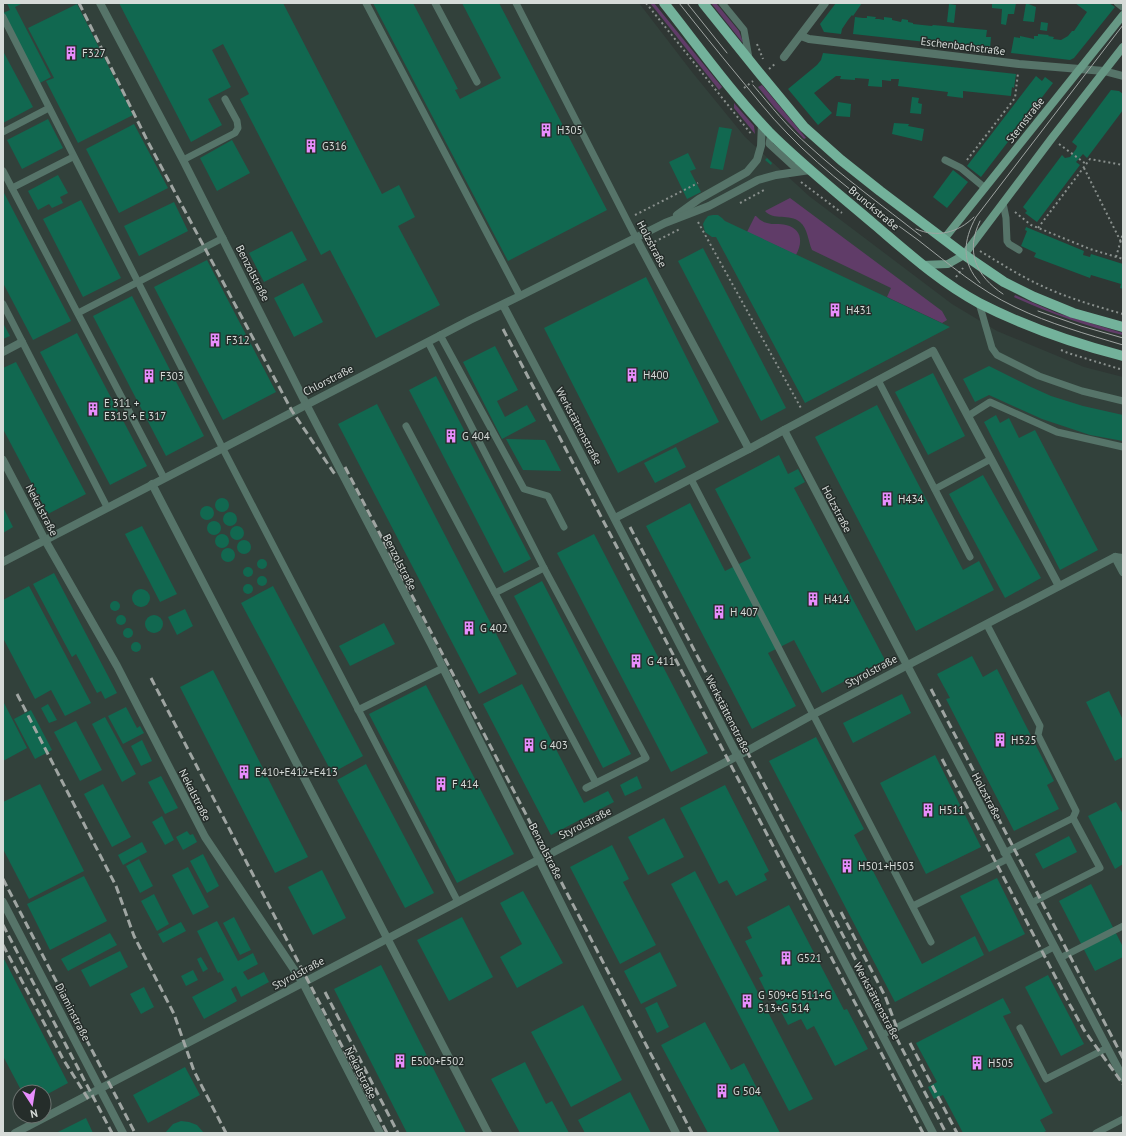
<svg xmlns="http://www.w3.org/2000/svg" width="1126" height="1136" font-family="'PT Sans',sans-serif">
  <style>
    .built { fill: #32413b; fill-rule: evenodd }
    .green { fill: #603c68 }
    .building { fill: #116850 }
    .lines { fill: none; stroke-linecap: round; stroke-linejoin: round }
    .path { stroke: #89908d; stroke-width: 2; stroke-dasharray: 2 3; stroke-linecap: butt }
    .service { stroke: #567469; stroke-width: 7 }
    .minor { stroke: #567469; stroke-width: 8 }
    .secondary { stroke: #679885; stroke-width: 8 }
    .primary { stroke: #73b29b; stroke-width: 10 }
    .tram { stroke: #9fa5a2; stroke-width: 1 }
    .rail { stroke: #9fa5a2; stroke-width: 3; stroke-dasharray: 8 4; stroke-linecap: butt }
    .labels { text-anchor: middle; dominant-baseline: central; stroke-width: 3; stroke-linejoin: round; paint-order: stroke }
    .street-label { font-size: 11px; fill: #d6dbd8; stroke: #252d2a }
    .poi-label { font-size: 11px; fill: #d6dbd8; stroke: #252d2a; text-anchor: start }
  </style>
  <rect width="100%" height="100%" fill="#2f3734"/>
  <path class="built" d="M3 3H639L692 72 745 137 809 196 952 304 997 331 1084 367 1123 377V1133H3ZM20 1092H44V1116H20Z"/>
  <g class="green">
    <path d="M650 3H654L722 87 719 90Z"/>
    <path d="M711 3H716L739 31 743 42H742Z"/>
    <path d="M762 85 806 138 804 139 774 107 758 87Z"/>
    <path d="M734 103 754 126 755 134 734 108Z"/>
    <path d="M790 198 942 311 947 320 942 323 887 297 891 288 812 250C808 241 808 229 800 222 789 213 774 221 765 211Z"/>
    <path d="M755 216H756C759 219 762 222 767 223 773 225 780 223 786 225 802 229 803 242 796 255L747 232Z"/>
    <path d="M1015 295 1057 313 1123 333V335C1085 326 1050 313 1014 297Z"/>
  </g>
  <g class="building">
    <path d="M7 3H23L15 7 51 77 38 84 3 16V13L10 10Z"/>
    <path d="M119 3H283L382 194 399 185 415 217 398 226 440 305 376 338 330 250 321 255 240 99 249 94 223 44 212 50 231 87 208 99 222 125 191 142Z"/>
    <path d="M373 3H413L458 89 455 90 460 99 501 78 462 3H499L607 210 508 261Z"/>
    <path d="M836 3H862L853 16 852 15 848 20 842 29 841 34 824 32 820 24Z"/>
    <path d="M992 3H1016L1014 14H1008L1006 25 1001 24 1002 9 992 8Z"/>
    <path d="M1026 3 1036 7 1034 22 1023 21Z"/>
    <path d="M1075 3H1109L1115 7 1074 58 1070 60 1011 53 1014 37 1020 38V36L1034 39V36H1038V34L1049 35 1048 36 1054 37 1053 39 1061 40 1068 36 1072 31H1074L1087 12Z"/>
    <path d="M77 4 133 115 78 143 46 81 54 78 28 28Z"/>
    <path d="M949 4 956 5 954 23 947 22Z"/>
    <path d="M867 16 876 17 875 19H879L884 20V17L892 18V20L901 22 902 19 908 20V22L913 23V24L932 26 933 25 987 30 986 37H991L990 49 853 34 855 17 863 18H867Z"/>
    <path d="M1041 22 1048 23 1047 31 1040 30Z"/>
    <path d="M3 51 33 107 3 123Z"/>
    <path d="M823 53 1016 74 1014 88 1012 87 1011 96 963 91V98L947 96 948 92 898 86 899 79H891V81L882 80V87L868 86 869 79 855 78V80L840 79 841 76H836L814 93 832 113 818 125 788 89 817 65 821 60Z"/>
    <path d="M1036 76 1042 81 1045 77 1053 83 981 177 967 166Z"/>
    <path d="M1111 90 1119 91 1123 94V110L1087 158 1083 154 1076 162 1080 165 1037 222 1025 213 1027 211 1023 207 1062 155 1065 158 1070 157 1076 149 1077 146 1072 142Z"/>
    <path d="M912 97 919 98 918 103 922 104 921 114 910 113Z"/>
    <path d="M838 102 851 104 850 117 836 116Z"/>
    <path d="M48 119 63 148 22 169 7 140Z"/>
    <path d="M894 123 909 124 908 126 924 129 922 141 892 134Z"/>
    <path d="M134 124 168 188 119 213 86 149Z"/>
    <path d="M719 127 732 129 723 170 710 168Z"/>
    <path d="M232 140 250 173 217 191 200 158Z"/>
    <path d="M688 153 696 169 690 171 701 192 687 199 669 162Z"/>
    <path d="M767 158 772 163 771 165 765 160Z"/>
    <path d="M953 170 968 182 947 208 933 197Z"/>
    <path d="M58 175 68 193 60 197 63 203 52 208 49 204 38 210 28 191Z"/>
    <path d="M3 191 71 321 33 340 3 283Z"/>
    <path d="M81 200 121 278 83 297 43 219Z"/>
    <path d="M174 202 188 231 139 256 124 226Z"/>
    <path d="M713 215H718L722 218 725 221 950 327 805 403 716 237H712L705 232 703 224 705 220 708 216Z"/>
    <path d="M1026 227 1084 251 1083 255 1090 257 1091 254 1123 264V289L1120 288 1121 284 1091 275 1090 278 1034 257 1036 253 1021 246 1027 231 1025 230Z"/>
    <path d="M292 231 307 260 264 282 249 253Z"/>
    <path d="M703 248 786 408 761 421 678 261Z"/>
    <path d="M207 260 276 392 223 420 154 287Z"/>
    <path d="M646 277 719 422 618 473 544 328Z"/>
    <path d="M303 283 323 322 294 337 274 298Z"/>
    <path d="M132 296 204 436 166 456 93 316Z"/>
    <path d="M3 323 10 336 3 339Z"/>
    <path d="M77 333 147 466 110 485 40 352Z"/>
    <path d="M495 346 518 390 497 401 505 417 527 405 536 421 502 439 463 362Z"/>
    <path d="M16 362 86 494 48 514 3 429V368Z"/>
    <path d="M989 366 1031 387 1051 396 1083 406 1123 415V441L1090 435 1042 419 989 395 975 402 963 379Z"/>
    <path d="M933 373 965 436 928 455 895 392Z"/>
    <path d="M436 376 531 559 504 573 409 390Z"/>
    <path d="M377 404 517 674 479 694 338 424Z"/>
    <path d="M877 405 963 570 979 561 994 590 916 631 815 437Z"/>
    <path d="M996 415 1000 423 1009 418 1019 438 1035 430 1098 550 1060 570 984 422Z"/>
    <path d="M506 439 545 440 561 471 523 470Z"/>
    <path d="M676 447 686 467 655 483 644 463Z"/>
    <path d="M779 455 788 474 798 469 805 482 794 488 885 660 822 693 794 640 768 653 796 706 752 729 646 526 690 503 725 571 751 558 715 489Z"/>
    <path d="M983 475 1041 578 1005 598 949 494Z"/>
    <circle cx="222" cy="505" r="7"/>
    <circle cx="207" cy="513" r="7"/>
    <path d="M3 507 13 527 3 533Z"/>
    <circle cx="230" cy="519" r="7"/>
    <circle cx="214" cy="528" r="7"/>
    <path d="M142 526 177 594 160 602 125 534Z"/>
    <circle cx="237" cy="533" r="7"/>
    <path d="M594 534 708 753 671 772 557 553Z"/>
    <circle cx="222" cy="541" r="7"/>
    <circle cx="244" cy="547" r="7"/>
    <circle cx="228" cy="555" r="7"/>
    <circle cx="262" cy="564" r="5"/>
    <circle cx="248" cy="572" r="5"/>
    <path d="M54 573 117 693 105 699 101 691 97 693 76 654 72 657 33 584Z"/>
    <circle cx="262" cy="581" r="5"/>
    <path d="M542 581 631 754 603 768 514 596Z"/>
    <circle cx="248" cy="589" r="5"/>
    <path d="M29 586 91 703 65 716 51 690 35 699 3 638V600Z"/>
    <path d="M273 586 363 756 332 773 241 603Z"/>
    <circle cx="141" cy="598" r="9"/>
    <circle cx="115" cy="606" r="5"/>
    <path d="M185 609 193 626 177 635 168 617Z"/>
    <circle cx="154" cy="624" r="9"/>
    <circle cx="121" cy="620" r="5"/>
    <path d="M384 623 395 644 350 666 339 646Z"/>
    <circle cx="128" cy="633" r="5"/>
    <circle cx="136" cy="647" r="5"/>
    <path d="M972 656 983 677 997 669 1054 781 1047 785 1059 809 1014 831 946 699 950 698 937 674Z"/>
    <path d="M213 670 308 857 275 873 180 687Z"/>
    <path d="M522 684 584 803 608 791 614 802 551 835 483 704Z"/>
    <path d="M426 685 514 854 457 883 369 714Z"/>
    <path d="M1109 691 1123 720V757L1115 761 1086 702Z"/>
    <path d="M902 694 911 713 853 743 843 723Z"/>
    <path d="M3 701 27 748 3 761Z"/>
    <path d="M48 704 57 720 49 723 41 708Z"/>
    <path d="M126 707 137 728 140 726 144 733 123 744 108 716Z"/>
    <path d="M31 710 52 750 35 759 14 719Z"/>
    <path d="M105 717 136 774 122 782 92 724Z"/>
    <path d="M76 721 102 770 80 781 54 732Z"/>
    <path d="M816 737 864 829 854 835 922 964 975 936 984 955 895 1002 769 761Z"/>
    <path d="M142 740 152 761 141 766 131 746Z"/>
    <path d="M935 755 981 847 926 874 880 783Z"/>
    <path d="M366 764 434 893 405 908 337 780Z"/>
    <path d="M161 776 178 808 165 814 148 782Z"/>
    <path d="M637 776 642 788 625 796 620 785Z"/>
    <path d="M40 784 84 871 29 899 3 849V802Z"/>
    <path d="M103 784 131 837 112 847 84 794Z"/>
    <path d="M725 785 769 871 764 874 767 880 736 896 727 880 719 884 680 808Z"/>
    <path d="M1116 802 1123 814V864L1115 869 1088 816Z"/>
    <path d="M162 816 174 840 165 845 152 822Z"/>
    <path d="M664 818 684 857 648 875 628 837Z"/>
    <path d="M187 831 190 835 193 834 197 842 183 850 176 837Z"/>
    <path d="M1069 836 1077 852 1043 869 1035 854Z"/>
    <path d="M142 842 147 852 123 865 118 855Z"/>
    <path d="M612 845 629 879 623 882 656 945 620 964 570 867Z"/>
    <path d="M203 854 219 886 207 893 190 861Z"/>
    <path d="M139 859 153 886 140 893 126 866Z"/>
    <path d="M188 867 209 907 193 915 172 875Z"/>
    <path d="M322 870 346 918 313 935 288 887Z"/>
    <path d="M695 871 813 1099 789 1111 671 884Z"/>
    <path d="M84 876 107 921 50 950 27 904Z"/>
    <path d="M997 878 1025 934 989 952 960 896Z"/>
    <path d="M1091 884 1123 947V957L1095 971 1059 901Z"/>
    <path d="M523 891 563 963 517 988 500 957 522 944 500 903Z"/>
    <path d="M154 894 169 924 157 931 141 901Z"/>
    <path d="M789 905 844 1010 847 1009 868 1049 835 1066 814 1026 807 1030 801 1019 788 1025 772 994 768 996 759 978 763 976 745 941 752 938 747 927Z"/>
    <path d="M234 917 251 950 240 955 223 923Z"/>
    <path d="M462 917 493 977 449 1001 417 940Z"/>
    <path d="M217 921 238 961 253 953 258 964 243 972 248 980 264 972 269 982 241 997 236 986 231 989 237 1001 204 1019 192 997 224 980 220 972 218 973 197 931Z"/>
    <path d="M181 922 186 931 163 943 158 934Z"/>
    <path d="M110 933 117 945 68 971 61 959Z"/>
    <path d="M120 951 128 967 90 987 81 970Z"/>
    <path d="M660 952 677 986 641 1004 624 971Z"/>
    <path d="M3 957 68 1083 44 1096V1092H22L3 1056Z"/>
    <path d="M201 957 208 969 203 972 197 959Z"/>
    <path d="M381 965 466 1133H407L334 989Z"/>
    <path d="M193 970 198 980 186 986 181 976Z"/>
    <path d="M1048 975 1084 1044 1061 1056 1025 987Z"/>
    <path d="M144 987 154 1007 141 1014 130 994Z"/>
    <path d="M1003 998 1011 1013 1003 1016 1053 1113 1040 1120 1046 1131 1042 1133H963L943 1095 934 1099 928 1087 937 1082 916 1043Z"/>
    <path d="M657 1002 669 1027 657 1033 645 1008Z"/>
    <path d="M583 1005 622 1080 571 1107 531 1032Z"/>
    <path d="M705 1022 731 1070 744 1063 780 1133H708L661 1045Z"/>
    <path d="M525 1062 546 1104 552 1101 569 1133H520L491 1079Z"/>
    <path d="M185 1067 200 1095 148 1123 133 1095Z"/>
    <path d="M630 1092 651 1133H585L578 1120Z"/>
    <path d="M86 1118 93 1133H56Z"/>
    <path d="M181 1121 189 1122 197 1125 204 1133H165L173 1124Z"/>
  </g>
  <g class="lines">
    <g class="path">
      <path d="M646 3 752 135"/>
      <path d="M757 44 763 59"/>
      <path d="M769 69 776 63"/>
      <path d="M744 88 753 81"/>
      <path d="M1059 144 1086 164"/>
      <path d="M967 160 1015 98 1018 73"/>
      <path d="M1084 168 1121 242"/>
      <path d="M801 182 842 213"/>
      <path d="M740 203 766 189"/>
      <path d="M1015 212 1031 225 1090 249 1123 259"/>
      <path d="M635 215 698 183"/>
      <path d="M698 222 802 410"/>
      <path d="M1038 228 1090 159 1123 165"/>
      <path d="M650 244 680 229"/>
      <path d="M980 251C1000 263 1020 276 1042 286 1068 298 1095 306 1123 314"/>
      <path d="M1116 257 1123 233"/>
      <path d="M956 277 963 268"/>
      <path d="M1061 350 1068 353 1123 370"/>
    </g>
    <g class="service">
      <path d="M366 3 520 296"/>
      <path d="M435 3 477 82"/>
      <path d="M516 3 636 238"/>
      <path d="M722 3 744 30 749 58"/>
      <path d="M3 17 222 447 458 902"/>
      <path d="M3 132 49 108"/>
      <path d="M771 133 769 144 793 166 807 169"/>
      <path d="M183 160 235 133 238 128 237 121 225 99"/>
      <path d="M945 160 961 168 985 188"/>
      <path d="M3 171 164 478"/>
      <path d="M12 188 73 157"/>
      <path d="M1003 203 1006 218 1007 241 1009 244 1019 250"/>
      <path d="M979 303 992 348 997 355 1039 376 1082 391 1123 401"/>
      <path d="M3 304 107 507"/>
      <path d="M78 313 223 238"/>
      <path d="M440 335 524 489 548 496 564 527"/>
      <path d="M428 342 544 568 646 758 586 788"/>
      <path d="M878 380 970 557"/>
      <path d="M968 416 990 402 1057 432 1123 447"/>
      <path d="M406 426 596 783"/>
      <path d="M691 479 931 942"/>
      <path d="M935 489 991 459"/>
      <path d="M495 593 544 568"/>
      <path d="M987 625 1040 726 1038 735 1076 811 1073 818"/>
      <path d="M358 710 443 668"/>
      <path d="M1004 853 1073 818 1100 868 1031 903"/>
      <path d="M913 906 1007 859"/>
      <path d="M1060 958 1123 926"/>
      <path d="M1020 1028 1046 1079 1107 1048"/>
      <path d="M882 1035 1054 947"/>
      <path d="M1096 1133 1123 1119"/>
    </g>
    <g class="minor">
      <path d="M100 3 183 160 306 404 431 644 676 1133"/>
      <path d="M1118 3 1123 7"/>
      <path d="M801 36 809 39 1019 64 1104 71 1123 76"/>
      <path d="M784 57 825 3"/>
      <path d="M677 215 699 199 747 172 757 160 761 146 762 124"/>
      <path d="M636 238 749 449 784 430 1123 1078"/>
      <path d="M503 305C648 580 789 857 933 1133"/>
      <path d="M3 352 22 342"/>
      <path d="M784 430 933 351 1059 586"/>
      <path d="M3 460 45 540 117 666 205 837 303 983 380 1133"/>
      <path d="M152 484 488 1133"/>
      <path d="M615 518 749 449"/>
      <path d="M1115 557 1123 572"/>
      <path d="M3 562 470 320 520 296 665 223 709 206 758 180 776 175 810 170"/>
      <path d="M3 902 123 1133"/>
      <path d="M15 1133 747 751 814 714 1115 557 1123 558"/>
    </g>
    <g class="secondary">
      <path d="M944 239 1123 15"/>
      <path d="M922 265 948 264 964 255 1052 138 1123 47"/>
    </g>
    <g class="primary">
      <path d="M664 3C698 46 731 92 769 132 802 165 840 195 875 225 908 253 940 282 979 303 1022 325 1076 344 1123 356"/>
      <path d="M703 3 761 75 804 127 841 160 880 191 966 256 1004 282 1034 297 1073 313 1123 327"/>
    </g>
    <g class="tram">
      <path d="M679 3C698 27 718 52 738 76 754 95 769 115 787 133 826 174 873 207 918 240 949 264 979 290 1015 307 1050 324 1086 334 1123 345"/>
      <path d="M687 3 727 53"/>
      <path d="M753 85C771 106 788 128 809 146 844 178 883 206 921 236"/>
      <path d="M980 221C965 252 976 276 1003 294"/>
      <path d="M916 229C937 238 958 233 974 217"/>
      <path d="M980 283C961 262 963 241 976 217L1123 25"/>
      <path d="M1038 311 1081 326 1123 338"/>
    </g>
    <g class="rail">
      <path d="M79 3 148 142 292 411 336 476"/>
      <path d="M503 329 923 1133"/>
      <path d="M345 467 692 1133"/>
      <path d="M630 527 946 1133"/>
      <path d="M151 678 387 1133"/>
      <path d="M931 689 1123 1058"/>
      <path d="M17 694 116 886 134 936 174 1014 194 1071 226 1133"/>
      <path d="M942 759 1070 1005 1084 1030 1123 1084"/>
      <path d="M3 879 135 1133"/>
      <path d="M841 912 885 996 898 1031"/>
      <path d="M3 925 112 1133"/>
      <path d="M3 945 63 1059 89 1100"/>
      <path d="M325 992 398 1133"/>
      <path d="M910 1043 957 1133"/>
    </g>
  </g>
  <defs>
    <g id="building-bare" transform="scale(1.08)"><path d="M-4-6H4V6H1V3H-1V6H-4ZM-2.5-4.3h1.7v1.8h-1.7ZM.8-4.3h1.7v1.8H.8ZM-2.5-1h1.7V.8h-1.7ZM.8-1h1.7V.8H.8Z" fill="#e98efe" stroke="#252d2a" stroke-width="2.5" paint-order="stroke"/></g>
  </defs>
  <g fill-rule="evenodd">
    <use href="#building-bare" x="71" y="53"/>
    <use href="#building-bare" x="546" y="130"/>
    <use href="#building-bare" x="311" y="146"/>
    <use href="#building-bare" x="835" y="310"/>
    <use href="#building-bare" x="215" y="340"/>
    <use href="#building-bare" x="632" y="375"/>
    <use href="#building-bare" x="149" y="376"/>
    <use href="#building-bare" x="93" y="409"/>
    <use href="#building-bare" x="451" y="436"/>
    <use href="#building-bare" x="887" y="499"/>
    <use href="#building-bare" x="813" y="599"/>
    <use href="#building-bare" x="719" y="612"/>
    <use href="#building-bare" x="469" y="628"/>
    <use href="#building-bare" x="636" y="661"/>
    <use href="#building-bare" x="1000" y="740"/>
    <use href="#building-bare" x="529" y="745"/>
    <use href="#building-bare" x="244" y="772"/>
    <use href="#building-bare" x="441" y="784"/>
    <use href="#building-bare" x="928" y="810"/>
    <use href="#building-bare" x="847" y="866"/>
    <use href="#building-bare" x="786" y="958"/>
    <use href="#building-bare" x="747" y="1001"/>
    <use href="#building-bare" x="400" y="1061"/>
    <use href="#building-bare" x="977" y="1063"/>
    <use href="#building-bare" x="722" y="1091"/>
  </g>
  <g class="labels">
    <g class="street-label">
      <text transform="translate(963 46) rotate(7)">Eschenbachstraße</text>
      <text transform="translate(1025 120) rotate(-52)">Sternstraße</text>
      <text transform="translate(874 208) rotate(40)">Brunckstraße</text>
      <text transform="translate(652 244) rotate(62)">Holzstraße</text>
      <text transform="translate(253 273) rotate(63)">Benzolstraße</text>
      <text transform="translate(328 380) rotate(-27)">Chlorstraße</text>
      <text transform="translate(579 426) rotate(62)">Werkstättenstraße</text>
      <text transform="translate(837 509) rotate(62)">Holzstraße</text>
      <text transform="translate(42 510) rotate(62)">Nekalstraße</text>
      <text transform="translate(400 562) rotate(63)">Benzolstraße</text>
      <text transform="translate(871 671) rotate(-28)">Styrolstraße</text>
      <text transform="translate(728 714) rotate(63)">Werkstättenstraße</text>
      <text transform="translate(195 795) rotate(63)">Nekalstraße</text>
      <text transform="translate(987 796) rotate(62)">Holzstraße</text>
      <text transform="translate(585 823) rotate(-27)">Styrolstraße</text>
      <text transform="translate(546 851) rotate(63)">Benzolstraße</text>
      <text transform="translate(298 973) rotate(-28)">Styrolstraße</text>
      <text transform="translate(877 1001) rotate(62)">Werkstättenstraße</text>
      <text transform="translate(73 1012) rotate(63)">Diaminstraße</text>
      <text transform="translate(361 1073) rotate(63)">Nekalstraße</text>
    </g>
    <g class="poi-label">
      <text x="82" y="53">F327</text>
      <text x="557" y="130">H305</text>
      <text x="322" y="146">G316</text>
      <text x="846" y="310">H431</text>
      <text x="226" y="340">F312</text>
      <text x="643" y="375">H400</text>
      <text x="160" y="376">F303</text>
      <text x="104" y="403">E 311 +<tspan x="104" dy="13">E315 + E 317</tspan></text>
      <text x="462" y="436">G 404</text>
      <text x="898" y="499">H434</text>
      <text x="824" y="599">H414</text>
      <text x="730" y="612">H 407</text>
      <text x="480" y="628">G 402</text>
      <text x="647" y="661">G 411</text>
      <text x="1011" y="740">H525</text>
      <text x="540" y="745">G 403</text>
      <text x="255" y="772">E410+E412+E413</text>
      <text x="452" y="784">F 414</text>
      <text x="939" y="810">H511</text>
      <text x="858" y="866">H501+H503</text>
      <text x="797" y="958">G521</text>
      <text x="758" y="995">G 509+G 511+G<tspan x="758" dy="13">513+G 514</tspan></text>
      <text x="411" y="1061">E500+E502</text>
      <text x="988" y="1063">H505</text>
      <text x="733" y="1091">G 504</text>
    </g>
  </g>
  <rect width="1126" height="1136" fill="none" stroke="#d6dbd8" stroke-width="8"/>
  <g transform="translate(32 1104) rotate(168)"><circle r="19" fill="#252d2a" stroke="#6c7370"/>
  <path d="M0-3L7 15L0 10L-7 15Z" fill="#e98efe"/>
  <text y="-6" font-size="11" font-weight="bold" text-anchor="middle" fill="#d6dbd8">N</text>
  </g>
</svg>
